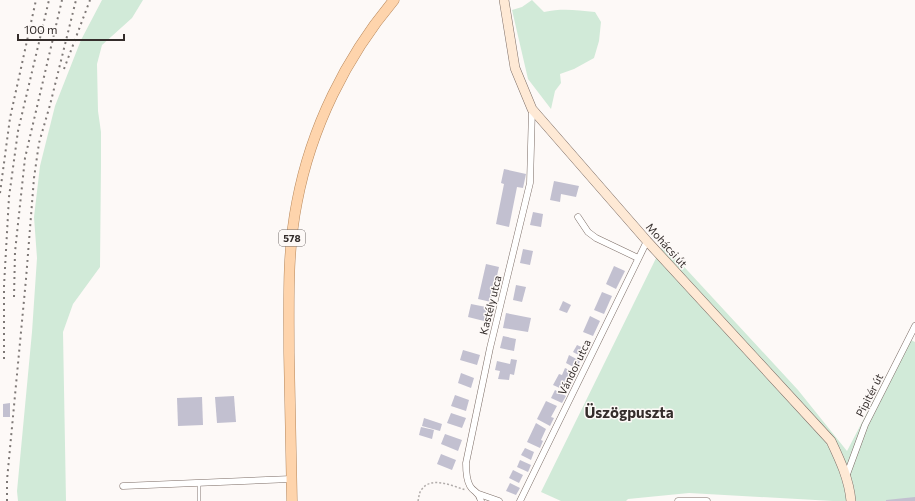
<svg xmlns="http://www.w3.org/2000/svg" width="915" height="501" font-family="Commissioner,sans-serif">
  <style>
    .green { fill: #d1ead8 }
    .building { fill: #c2c0d0 }
    .lines { fill: none; stroke-linecap: round; stroke-linejoin: round }
    .service-casing { stroke: #7c6d66; stroke-width: 4 }
    .minor-casing { stroke: #7c6d66; stroke-width: 7 }
    .secondary-casing { stroke: #7c6d66; stroke-width: 10 }
    .primary-casing { stroke: #b7875a; stroke-width: 11 }
    .path { stroke: #b1acaa; stroke-width: 1.5; stroke-dasharray: 2 2; stroke-linecap: butt }
    .service { stroke: #fff; stroke-width: 3 }
    .minor { stroke: #fff; stroke-width: 6 }
    .secondary { stroke: #fee9d5; stroke-width: 9 }
    .primary { stroke: #fed4ac; stroke-width: 10 }
    .rail { stroke: #7e7876; stroke-width: 2; stroke-dasharray: 2 4; stroke-linecap: butt }
    .labels { text-anchor: middle; dominant-baseline: central; stroke-width: 3; stroke-linejoin: round; paint-order: stroke }
    .shield { fill: #fdf9f7; stroke: #706a68; stroke-width: 1 }
    .shield-label { font-size: 10px; font-weight: bold; fill: #342d2b }
    .street-label { font-size: 11px; fill: #342d2b; stroke: #fdf9f7 }
    .district-label { font-size: 15px; font-weight: bold; fill: #342d2b; stroke: #fdf9f7 }
  </style>
  <rect width="100%" height="100%" fill="#fdf9f7"/>
  <g class="green">
    <path d="M102 0H143L132 18 102 45 97 64 98 111 101 132V165L100 267 73 304 63 332 66 501H18L17 491 32 332 37 258 34 217 40 166 55 106 81 40Z"/>
    <path d="M532 0 544 12C562 8 576 10 595 12L601 22 599 41 594 58 574 69 560 74 561 83 555 91 551 109 528 79 512 10 522 7Z"/>
    <path d="M663 244 798 390 847 451 906 338 915 342V501H833L689 493 628 499 626 501H561L541 492Z"/>
  </g>
  <g class="building">
    <path d="M504 169 526 174 523 188 517 187 509 227 496 224 504 184 501 183Z"/>
    <path d="M554 181 579 186 576 197 561 194 560 202 550 200Z"/>
    <path d="M533 212 543 214 541 227 530 225Z"/>
    <path d="M523 249 533 251 530 265 520 263Z"/>
    <path d="M486 264 499 267 491 302 478 299Z"/>
    <path d="M614 266 625 271 616 289 606 284Z"/>
    <path d="M516 285 526 287 522 302 513 300Z"/>
    <path d="M602 292 612 296 604 314 594 310Z"/>
    <path d="M563 301 571 305 567 313 559 310Z"/>
    <path d="M471 304 491 308 488 322 468 317Z"/>
    <path d="M506 313 531 318 528 332 503 328Z"/>
    <path d="M590 316 600 321 593 336 583 332Z"/>
    <path d="M503 336 516 339 514 351 500 348Z"/>
    <path d="M577 345 588 350 584 358 573 352Z"/>
    <path d="M463 350 480 355 477 365 460 360Z"/>
    <path d="M569 355 580 361 577 369 566 363Z"/>
    <path d="M511 359 517 360 514 375 510 374 509 380 498 379 500 371 495 370 497 361 510 364Z"/>
    <path d="M565 368 576 373 573 381 570 379 564 390 553 385 559 374 562 375Z"/>
    <path d="M461 373 474 378 471 388 458 383Z"/>
    <path d="M555 390 566 396 562 403 551 398Z"/>
    <path d="M455 395 469 400 466 411 451 406Z"/>
    <path d="M234 396 236 422 217 423 215 397Z"/>
    <path d="M202 397 203 425 178 426 177 398Z"/>
    <path d="M546 401 557 406 551 417 554 418 550 426 537 419Z"/>
    <path d="M10 403V417H3V404Z"/>
    <path d="M451 413 466 418 462 428 447 423Z"/>
    <path d="M424 418 442 424 440 431 422 426Z"/>
    <path d="M536 423 546 429 541 440 543 441 540 448 527 442Z"/>
    <path d="M421 427 434 430 432 439 419 435Z"/>
    <path d="M445 434 462 440 458 451 441 444Z"/>
    <path d="M525 448 534 452 531 460 521 455Z"/>
    <path d="M441 454 456 460 452 470 437 464Z"/>
    <path d="M520 460 531 465 528 472 517 467Z"/>
    <path d="M513 470 523 475 519 483 509 478Z"/>
    <path d="M510 483 520 488 516 495 506 491Z"/>
    <path d="M915 497V501H886V500Z"/>
  </g>
  <g class="lines">
    <g class="service-casing">
      <path id="service" d="M199 484V501"/>
    </g>
    <g class="minor-casing">
      <g id="minor">
        <path d="M578 217 588 232 596 238 638 258"/>
        <path d="M846 477 865 425 915 326"/>
        <path d="M123 486 291 479"/>
        <path d="M479 494 499 501"/>
        <path d="M481 501C478 490 474 493 470 486 466 479 466 470 466 463L490 348 530 183 532 109"/>
        <path d="M520 501 647 241"/>
        <path d="M678 501H707"/>
      </g>
    </g>
    <g class="secondary-casing">
      <path id="secondary" d="M504 0 515 68 532 109 647 241 831 441C840 460 849 479 851 501"/>
    </g>
    <g class="primary-casing">
      <path id="primary" d="M292 501C291 452 290 402 289 353 289 302 287 252 297 202 311 128 346 57 394 0"/>
    </g>
    <path class="path" d="M418 501C419 497 419 492 422 489 432 476 452 486 466 490"/>
    <use href="#service" class="service"/>
    <use href="#minor" class="minor"/>
    <use href="#secondary" class="secondary"/>
    <use href="#primary" class="primary"/>
    <g class="rail">
      <path d="M64 69 90 0"/>
      <path d="M0 193 10 118 36 0"/>
      <path d="M14 297 15 252 25 158 62 0"/>
      <path d="M4 359V286L9 197 18 131 49 0"/>
      <path d="M7 501V480L26 279 34 178 39 143 50 105 76 0"/>
    </g>
  </g>
  <g class="labels">
    <rect class="shield" x="279" y="230" width="26" height="16" rx="3"/>
    <g class="shield-label">
      <text x="292" y="238">578</text>
    </g>
    <g class="street-label">
      <text transform="translate(667 245) rotate(48)">Mohácsi út</text>
      <text transform="translate(490 305) rotate(-76)">Kastély utca</text>
      <text transform="translate(574 367) rotate(-64)">Vándor utca</text>
      <text transform="translate(869 395) rotate(-63)">Pipitér út</text>
    </g>
    <g class="district-label">
      <text x="629" y="412">Üszögpuszta</text>
    </g>
  </g>
  <path d="M18 34v6h106v-6" fill="none" stroke="#342d2b" stroke-width="2"/>
  <text x="24" y="34" font-size="12" fill="#342d2b" stroke="#fdf9f7" stroke-width="3" paint-order="stroke">100 m</text>
</svg>
